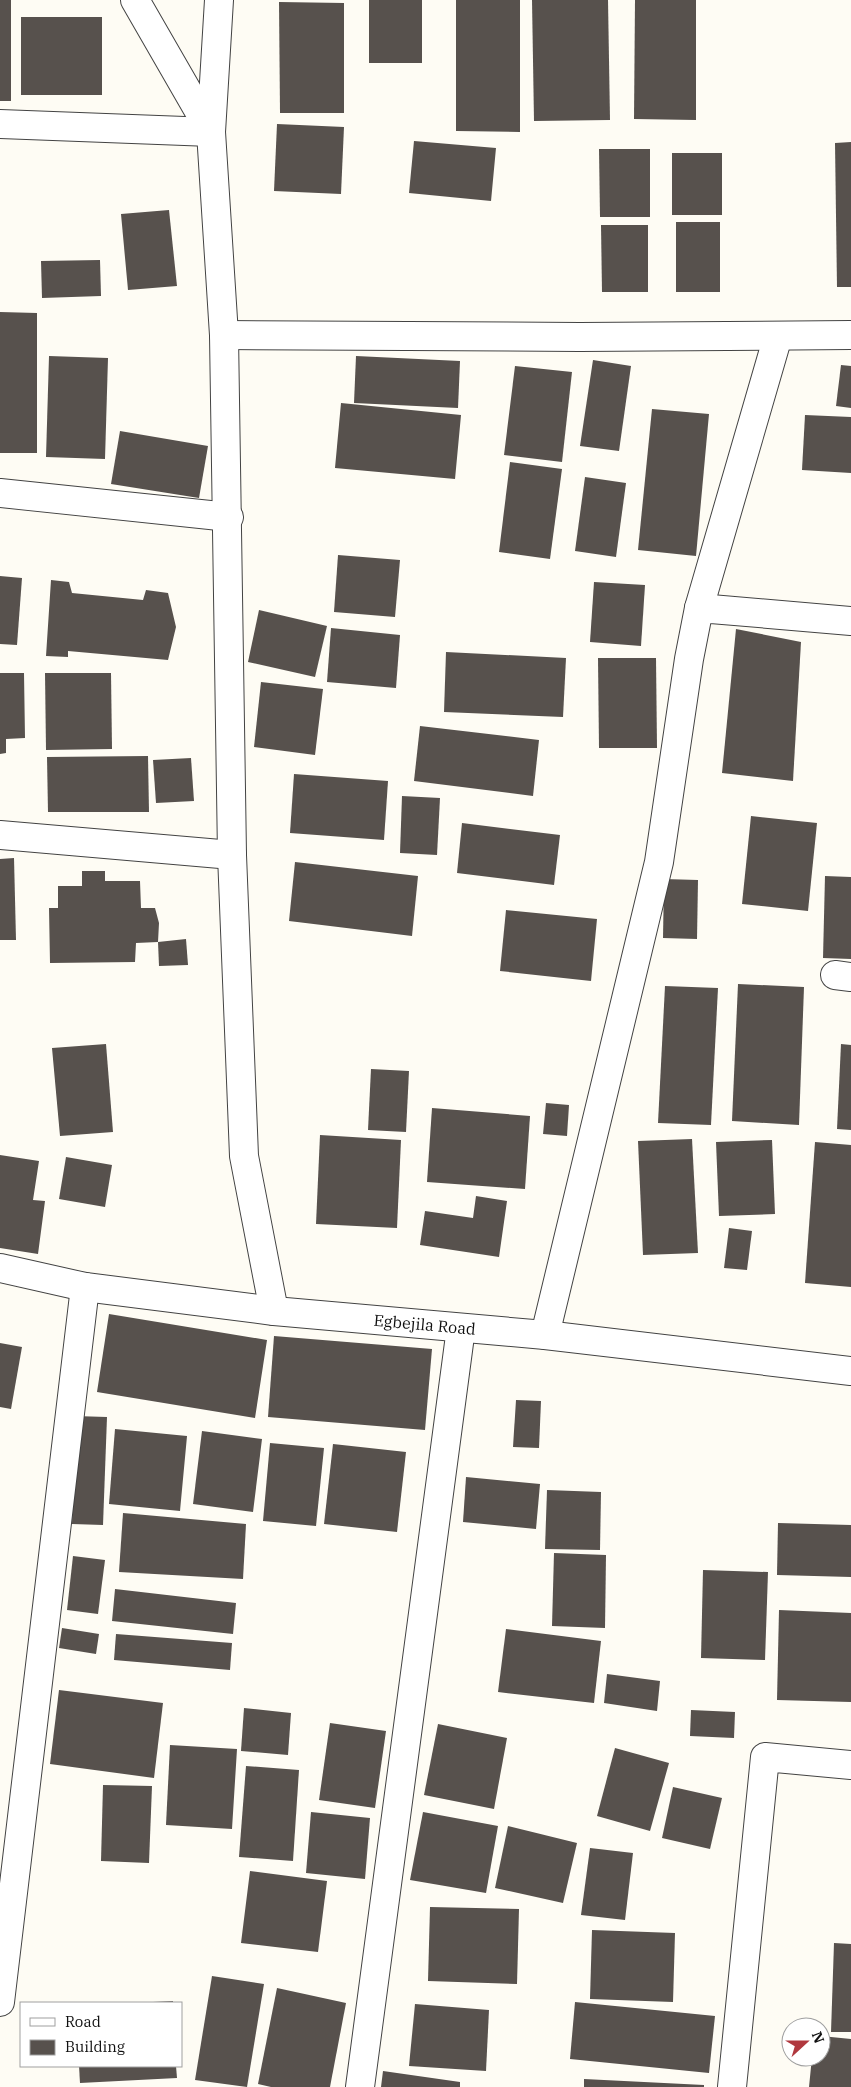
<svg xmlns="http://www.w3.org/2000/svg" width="851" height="2087" font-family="'IBM Plex Serif',serif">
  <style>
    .building { fill: #57514d }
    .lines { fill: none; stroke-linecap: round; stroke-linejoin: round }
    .minor-casing { stroke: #434343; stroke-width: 30 }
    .minor { stroke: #fff; stroke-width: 28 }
    .labels { text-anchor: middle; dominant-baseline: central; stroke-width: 5; stroke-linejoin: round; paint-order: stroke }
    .street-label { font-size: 16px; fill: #101010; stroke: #fff }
  </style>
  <rect width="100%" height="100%" fill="#fefcf4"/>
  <g class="building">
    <rect x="0" y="0" width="11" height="101"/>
    <rect x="369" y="0" width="53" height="63"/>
    <path d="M456 0H520V132L456 131Z"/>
    <path d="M532 0H608L610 120 534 121Z"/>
    <path d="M635 0H696V120L634 119Z"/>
    <path d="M279 2 344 3V113H280Z"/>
    <rect x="21" y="17" width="81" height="78"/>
    <path d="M277 124 344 127 341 194 274 191Z"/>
    <path d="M414 141 496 148 491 201 409 193Z"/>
    <path d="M851 142V287H837L835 143Z"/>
    <path d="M599 149H650V217H600Z"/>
    <rect x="672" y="153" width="50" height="62"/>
    <path d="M169 210 177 286 128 290 121 214Z"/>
    <rect x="676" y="222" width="44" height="70"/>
    <path d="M601 225H648V292H602Z"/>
    <path d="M100 260 101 296 42 298 41 261Z"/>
    <path d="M0 312 37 313V453H0Z"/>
    <path d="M49 356 108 358 105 459 46 457Z"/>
    <path d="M356 356 460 361 458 408 354 403Z"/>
    <path d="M593 360 631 366 619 451 580 446Z"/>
    <path d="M841 365 851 366V408L836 406Z"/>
    <path d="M515 366 572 372 562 462 504 455Z"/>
    <path d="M341 403 461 415 455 479 335 468Z"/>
    <path d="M652 409 709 414 696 556 638 550Z"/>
    <path d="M805 415 851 417V473L802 470Z"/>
    <path d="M120 431 208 446 199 498 111 484Z"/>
    <path d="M510 462 562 469 550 559 499 552Z"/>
    <path d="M585 477 626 483 616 557 575 551Z"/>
    <path d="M338 555 400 560 395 617 334 612Z"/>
    <path d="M0 576 22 578 17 645 0 644Z"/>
    <path d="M51 580 69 582 72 593 143 600 146 590 168 593 176 627 168 660 68 651V657L46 656Z"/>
    <path d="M594 582 645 585 641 646 590 642Z"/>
    <path d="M259 610 327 626 315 677 248 662Z"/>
    <path d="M331 628 400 635 396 688 327 682Z"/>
    <path d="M736 629 801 642 793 781 722 773Z"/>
    <path d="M446 652 566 658 563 717 444 712Z"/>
    <path d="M598 658H656L657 748H599Z"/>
    <path d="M0 673H24L25 738 6 739V753L0 754Z"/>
    <path d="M45 673H111L112 749 46 750Z"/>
    <path d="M261 682 323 689 315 755 254 747Z"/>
    <path d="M420 726 539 740 533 796 414 781Z"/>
    <path d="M148 756 149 812H48L47 757Z"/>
    <path d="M191 758 194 801 156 803 153 760Z"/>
    <path d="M294 774 388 781 384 840 290 833Z"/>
    <path d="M402 796 440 798 437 855 400 853Z"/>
    <path d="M751 816 817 823 808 911 742 904Z"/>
    <path d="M462 823 560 835 554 885 457 873Z"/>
    <path d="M14 858 16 940H0V859Z"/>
    <path d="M295 862 418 876 412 936 289 921Z"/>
    <path d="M82 871H105V881H140L141 908H155L159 923 158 942 136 943 135 962 50 963 49 908H58V886H82Z"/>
    <path d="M825 876 851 877V959L823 958Z"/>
    <path d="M664 879 698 880 697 939 663 938Z"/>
    <path d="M506 910 597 919 591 981 500 971Z"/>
    <path d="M186 939 188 965 159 966 158 942Z"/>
    <path d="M738 984 804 987 799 1125 732 1121Z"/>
    <path d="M665 986 718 988 711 1125 658 1123Z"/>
    <path d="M106 1044 113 1132 60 1136 52 1048Z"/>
    <path d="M841 1044 851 1045V1130L837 1129Z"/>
    <path d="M371 1069 409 1071 406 1132 368 1130Z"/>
    <path d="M546 1103 569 1105 567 1136 543 1134Z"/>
    <path d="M432 1108 530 1116 525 1189 427 1182Z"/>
    <path d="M320 1135 401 1140 397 1228 316 1224Z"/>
    <path d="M692 1139 698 1253 643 1255 638 1141Z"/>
    <path d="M772 1140 775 1214 719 1216 716 1142Z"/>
    <path d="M815 1142 851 1145V1287L805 1283Z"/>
    <path d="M0 1155 39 1161 33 1200 45 1201 38 1254 0 1248Z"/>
    <path d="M66 1157 112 1165 105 1207 59 1199Z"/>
    <path d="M476 1196 507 1201 499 1257 420 1245 425 1211 473 1218Z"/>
    <path d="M729 1228 752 1231 747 1270 724 1268Z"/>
    <path d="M109 1314 267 1340 255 1418 97 1392Z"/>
    <path d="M274 1336 432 1349 425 1430 268 1417Z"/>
    <path d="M0 1343 22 1347 11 1409 0 1407Z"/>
    <path d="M516 1400 541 1401 539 1448 513 1447Z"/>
    <path d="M75 1416 107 1417 103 1525 72 1524Z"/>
    <path d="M115 1429 187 1436 180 1511 109 1504Z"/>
    <path d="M202 1431 262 1439 253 1512 193 1504Z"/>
    <path d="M270 1443 324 1448 316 1526 263 1521Z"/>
    <path d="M333 1444 406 1452 397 1532 324 1524Z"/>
    <path d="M466 1477 540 1484 536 1529 463 1522Z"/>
    <path d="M547 1490 601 1492 600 1550 545 1549Z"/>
    <path d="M123 1513 246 1524 243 1579 119 1572Z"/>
    <path d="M778 1523 851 1525V1577L777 1575Z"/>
    <path d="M554 1553 606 1555 605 1628 552 1626Z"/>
    <path d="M73 1556 105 1560 98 1614 67 1610Z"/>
    <path d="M703 1570 768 1572 765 1660 701 1658Z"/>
    <path d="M115 1589 236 1603 233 1634 112 1621Z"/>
    <path d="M779 1610 851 1613V1702L777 1700Z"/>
    <path d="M62 1628 99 1634 96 1654 59 1648Z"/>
    <path d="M506 1629 601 1641 594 1703 498 1692Z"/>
    <path d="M116 1634 232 1643 230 1670 114 1660Z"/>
    <path d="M607 1674 660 1681 657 1711 604 1703Z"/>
    <path d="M59 1690 163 1703 154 1778 50 1764Z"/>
    <path d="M244 1708 291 1713 288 1755 241 1751Z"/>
    <path d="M691 1710 735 1712 734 1738 690 1736Z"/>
    <path d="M330 1723 386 1731 375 1808 319 1800Z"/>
    <path d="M438 1724 507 1738 494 1809 424 1795Z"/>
    <path d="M170 1745 237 1749 232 1829 166 1825Z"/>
    <path d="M615 1748 669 1763 650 1831 597 1816Z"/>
    <path d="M246 1766 299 1770 293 1861 239 1857Z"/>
    <path d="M103 1785 152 1786 149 1863 101 1861Z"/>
    <path d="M673 1787 722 1798 710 1849 662 1838Z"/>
    <path d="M311 1812 370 1818 365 1879 306 1873Z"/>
    <path d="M423 1812 498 1826 486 1893 410 1880Z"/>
    <path d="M508 1826 577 1843 563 1903 495 1888Z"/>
    <path d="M590 1848 633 1853 625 1920 581 1915Z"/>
    <path d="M250 1871 327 1881 318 1952 241 1943Z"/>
    <path d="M430 1907 519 1909 517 1984 428 1981Z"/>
    <path d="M592 1930 675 1933 673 2002 590 1999Z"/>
    <path d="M834 1943 851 1944V2032H831Z"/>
    <path d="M212 1976 264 1984 247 2087 195 2080Z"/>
    <path d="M277 1988 346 2003 330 2087H271L258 2084Z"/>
    <path d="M173 2001V2003H153V2002Z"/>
    <path d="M575 2002 715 2016 709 2073 570 2059Z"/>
    <path d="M415 2004 489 2010 486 2071 409 2066Z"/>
    <path d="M821 2036 851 2039V2087H809L812 2057H821Z"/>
    <path d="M79 2066H176L177 2078 80 2083Z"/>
    <path d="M383 2071 460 2082V2087H381Z"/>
    <path d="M584 2079 704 2085V2087H584Z"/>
  </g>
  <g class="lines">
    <g class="minor-casing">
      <g id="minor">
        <path d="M135 0 211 132"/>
        <path d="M219 0 211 132 224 335 232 855 244 1156 274 1311"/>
        <path d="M0 124 211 132"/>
        <path d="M224 335 580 337 851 335"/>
        <path d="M0 493 229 517"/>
        <path d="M699 608 778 336"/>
        <path d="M0 835 232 855"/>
        <path d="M835 975 851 977"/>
        <path id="s1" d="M0 1268 85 1287 274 1311 545 1335 851 1371"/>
        <path d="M545 1335 659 862 689 659 699 608 851 621"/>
        <path d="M0 2002 85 1287"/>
        <path d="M360 2087 461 1328"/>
        <path d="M732 2087 765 1757 851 1765"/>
      </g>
    </g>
    <use href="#minor" class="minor"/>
  </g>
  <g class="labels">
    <g class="street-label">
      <text stroke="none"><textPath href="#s1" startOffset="429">Egbejila Road</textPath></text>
    </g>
  </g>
  <rect x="20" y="2002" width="162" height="65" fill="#ffffff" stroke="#9f9f9f"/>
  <rect x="30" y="2018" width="25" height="8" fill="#ffffff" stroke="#9f9f9f"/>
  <text x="65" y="2027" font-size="15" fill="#101010">Road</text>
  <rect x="30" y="2040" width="25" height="15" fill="#57514d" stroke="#9f9f9f"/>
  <text x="65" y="2052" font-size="15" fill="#101010">Building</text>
  <g transform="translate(806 2042) rotate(69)"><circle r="24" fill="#ffffff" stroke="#9f9f9f"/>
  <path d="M0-4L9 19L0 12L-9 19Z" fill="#b0383e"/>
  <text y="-8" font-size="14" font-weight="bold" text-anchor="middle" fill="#101010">N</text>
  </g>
</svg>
